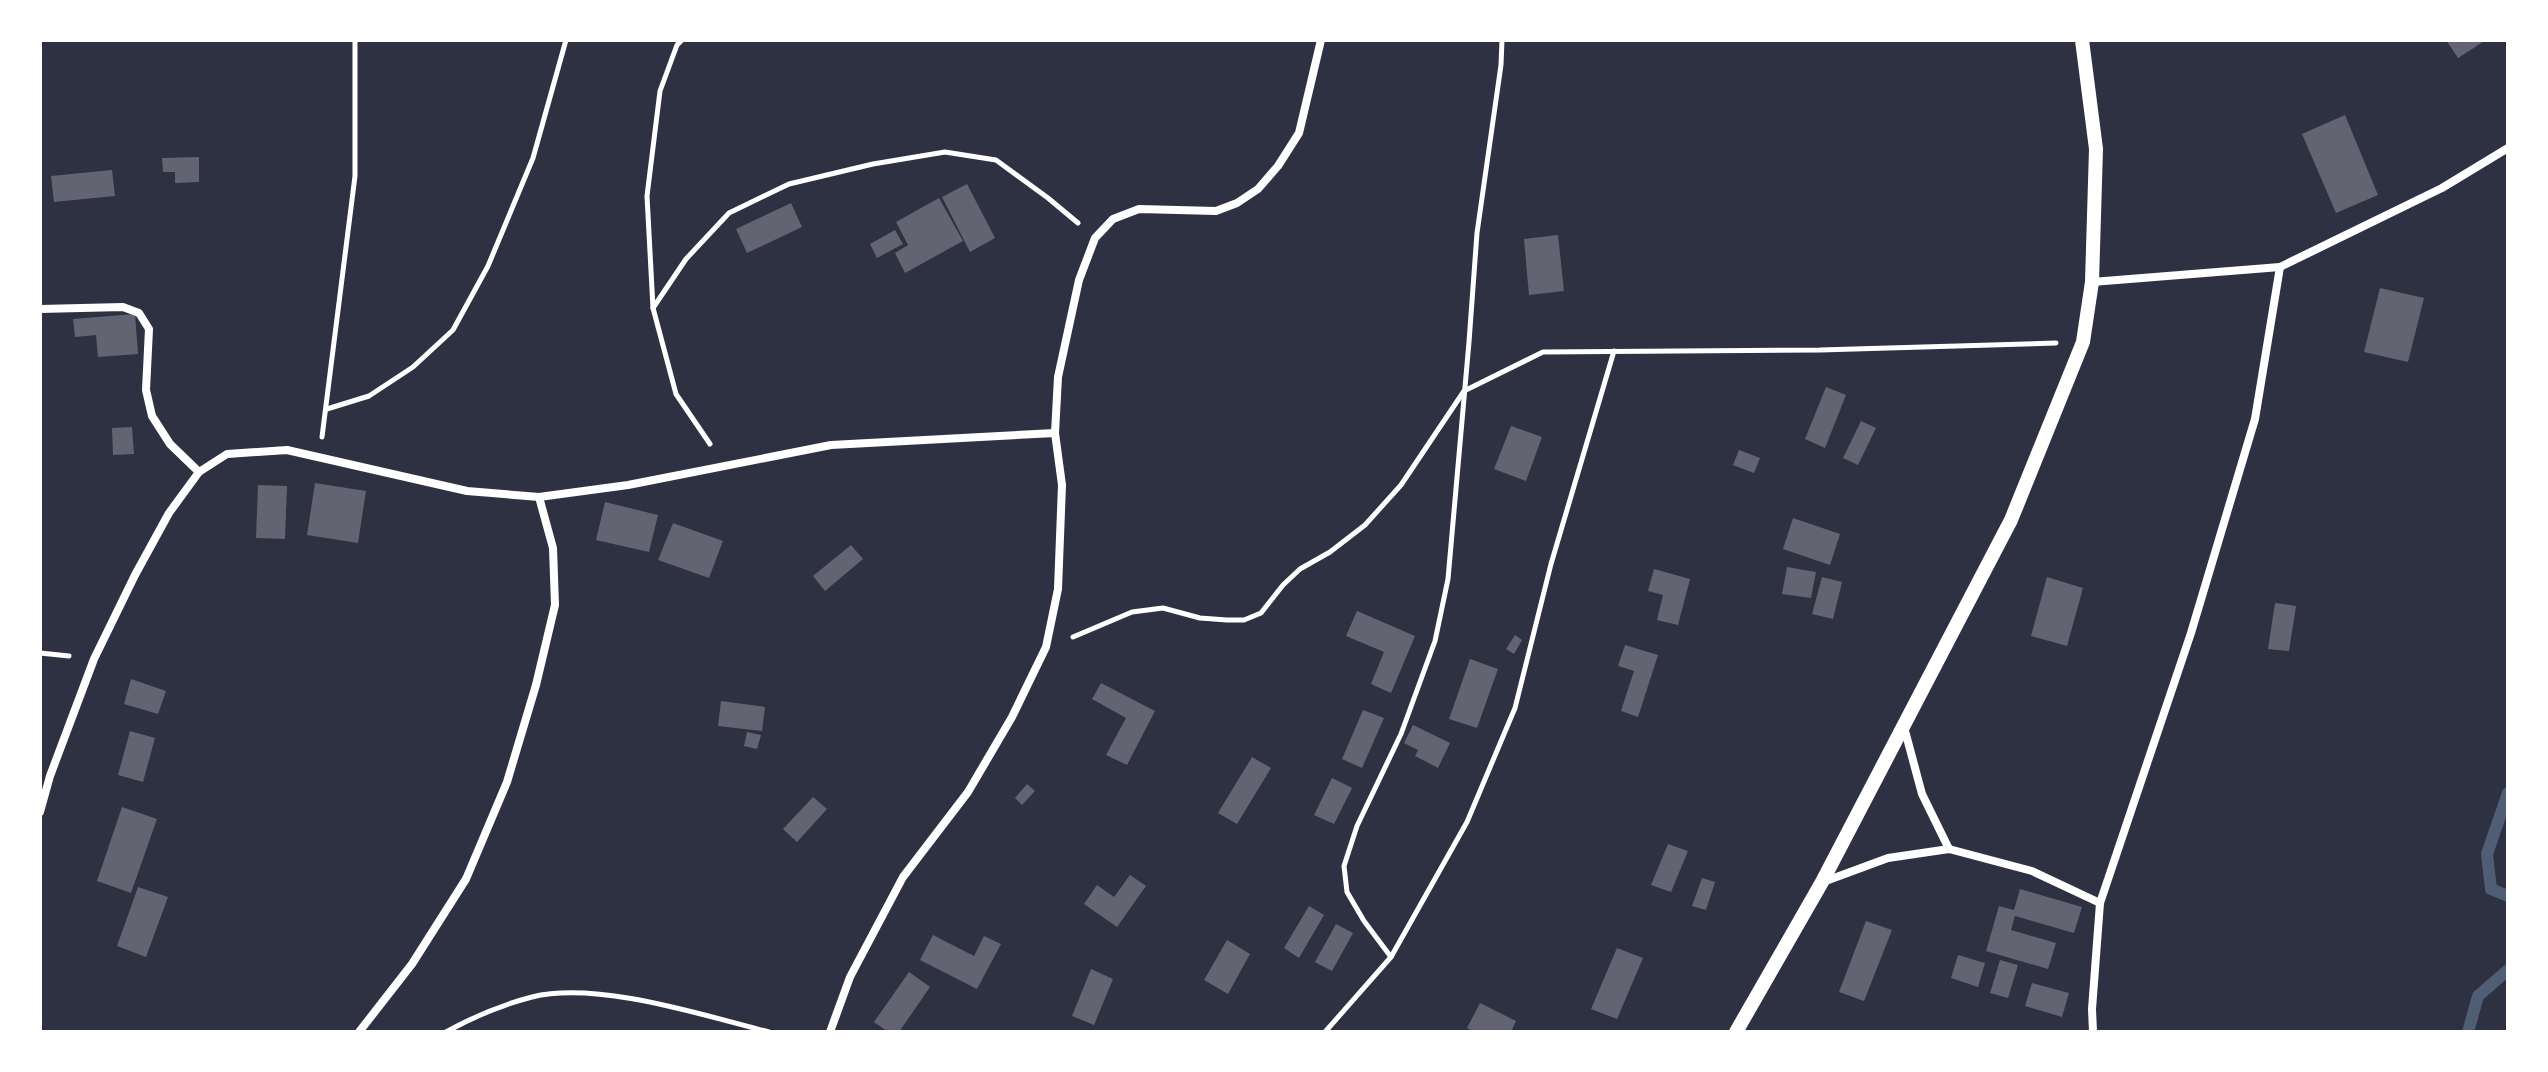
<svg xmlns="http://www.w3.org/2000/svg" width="2548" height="1072" font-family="'Roboto Serif',serif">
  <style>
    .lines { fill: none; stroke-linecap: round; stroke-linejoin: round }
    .stream { stroke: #4f5d75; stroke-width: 12 }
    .building { fill: #626471 }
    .path { stroke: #fff; stroke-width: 5 }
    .minor { stroke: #fff; stroke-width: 8 }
    .tertiary { stroke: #fff; stroke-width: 14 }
  </style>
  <rect width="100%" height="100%" fill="#2d3142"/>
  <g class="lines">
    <g class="stream">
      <path d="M2508 793 2487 854 2491 889 2508 896"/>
      <path d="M2468 1032 2478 996 2508 970"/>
    </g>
  </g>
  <g class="building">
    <path d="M2446 40H2486L2458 58Z"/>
    <path d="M2345 115 2378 195 2336 213 2302 134Z"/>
    <path d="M199 157V182L175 183V172H163L162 158Z"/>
    <path d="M112 170 115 196 54 202 51 176Z"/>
    <path d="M967 184 995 238 970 252 942 197Z"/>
    <path d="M939 198 963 241 905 273 895 253 908 245 896 222Z"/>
    <path d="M791 203 802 227 747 253 736 229Z"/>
    <path d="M895 230 903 244 877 258 870 244Z"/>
    <path d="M1558 235 1564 291 1529 295 1524 239Z"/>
    <path d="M2380 288 2424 298 2408 362 2364 352Z"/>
    <path d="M135 314 138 354 98 357 96 335 75 337 73 319Z"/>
    <path d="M1826 387 1846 395 1825 448 1805 439Z"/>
    <path d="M1861 421 1876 428 1858 465 1843 458Z"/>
    <path d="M1511 426 1542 437 1526 481 1494 469Z"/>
    <path d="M132 427 134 454 113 455 112 428Z"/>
    <path d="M1739 450 1760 458 1754 473 1733 465Z"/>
    <path d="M315 483 366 491 358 543 307 535Z"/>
    <path d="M258 485 287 486 285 539 256 538Z"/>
    <path d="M605 502 658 515 649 552 596 540Z"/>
    <path d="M1793 518 1840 534 1830 565 1783 549Z"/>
    <path d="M673 523 723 541 709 578 658 560Z"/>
    <path d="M851 545 863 559 825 591 813 576Z"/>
    <path d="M1787 567 1816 572 1811 598 1782 594Z"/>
    <path d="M1654 569 1690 579 1678 625 1657 620 1663 595 1648 591Z"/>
    <path d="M1822 577 1842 582 1833 619 1812 614Z"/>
    <path d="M2047 577 2083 588 2067 646 2031 636Z"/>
    <path d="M2275 603 2296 606 2289 651 2268 649Z"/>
    <path d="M1357 611 1415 636 1391 693 1371 684 1384 652 1346 636Z"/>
    <path d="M1515 635 1522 640 1514 654 1506 649Z"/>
    <path d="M1625 645 1658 655 1638 717 1621 711 1634 671 1618 666Z"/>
    <path d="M1470 659 1498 669 1477 728 1449 719Z"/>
    <path d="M131 679 166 691 158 714 124 704Z"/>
    <path d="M1101 683 1155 711 1127 765 1106 755 1126 718 1092 699Z"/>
    <path d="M721 701 765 707 762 731 718 726Z"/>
    <path d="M1363 710 1384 718 1362 768 1342 759Z"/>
    <path d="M1413 725 1450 743 1438 768 1415 756 1418 750 1404 743Z"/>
    <path d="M130 731 155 738 143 782 118 775Z"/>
    <path d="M747 732 761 735 757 749 744 746Z"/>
    <path d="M1252 757 1271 768 1237 824 1218 813Z"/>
    <path d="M1332 778 1352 788 1334 824 1314 815Z"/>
    <path d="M1027 784 1035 791 1022 805 1015 798Z"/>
    <path d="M813 797 827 809 797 842 783 829Z"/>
    <path d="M122 807 157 819 131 893 97 881Z"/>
    <path d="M1668 844 1688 851 1671 892 1651 885Z"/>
    <path d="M1130 875 1146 886 1117 927 1084 904 1097 885 1114 897Z"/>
    <path d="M1702 878 1715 882 1706 910 1692 906Z"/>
    <path d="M138 887 168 897 146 957 117 946Z"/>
    <path d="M2020 889 2082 907 2074 933 2015 916 2011 930 2056 943 2048 969 1986 951 1999 906 2014 910Z"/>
    <path d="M1309 906 1324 915 1299 958 1284 948Z"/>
    <path d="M1866 921 1892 930 1864 1001 1839 992Z"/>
    <path d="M1336 924 1353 933 1332 971 1315 962Z"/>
    <path d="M933 935 974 956 984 936 1001 944 977 989 920 960Z"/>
    <path d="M1227 940 1250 954 1228 994 1204 980Z"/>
    <path d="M1617 948 1643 958 1617 1019 1591 1009Z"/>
    <path d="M1958 955 1985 963 1978 987 1951 978Z"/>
    <path d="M2000 960 2018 965 2008 998 1990 993Z"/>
    <path d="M1091 969 1113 979 1094 1025 1072 1016Z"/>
    <path d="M909 972 930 987 899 1032H888L874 1022Z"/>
    <path d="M2032 983 2069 993 2062 1017 2025 1006Z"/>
    <path d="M1480 1003 1516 1021 1511 1032H1475L1467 1028Z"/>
  </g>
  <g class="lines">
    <g class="path">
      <path d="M682 40 677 45 660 91 647 196 653 308 676 394 710 444"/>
      <path d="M653 308 686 259 729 213 789 184 873 164 945 152 996 160 1048 198 1078 223"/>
      <path d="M327 409 369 396 413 367 453 330 488 266 533 158 566 40"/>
      <path d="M322 437 355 176V40"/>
      <path d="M1073 637 1132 612 1163 608 1200 618 1227 620H1244L1261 613 1283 585 1300 569 1330 552 1365 525 1401 485 1464 391 1543 352 1820 350 2056 343"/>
      <path d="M40 653 69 656"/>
      <path d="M1391 957 1364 921 1347 892 1344 866 1357 826 1401 734 1435 641 1448 579 1469 342 1477 233 1501 65 1502 40"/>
      <path d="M446 1032C473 1017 501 1005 532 997 598 981 702 1015 769 1032"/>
      <path d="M1325 1032 1391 957 1467 822 1515 708 1551 564 1614 351"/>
    </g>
    <g class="minor">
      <path d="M2092 282 2280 267 2442 188 2508 148"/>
      <path d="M40 309 123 307 139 313 149 329 146 390 152 416 170 444 199 472"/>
      <path d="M1904 727 1922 794 1949 849"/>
      <path d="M40 812 50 776 94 659 135 575 169 513 199 472 227 454 287 450 467 491 539 497 628 485 831 445 1055 433"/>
      <path d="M1823 882 1888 858 1949 849 2032 871 2100 903"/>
      <path d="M359 1032 412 964 466 879 507 782 536 685 555 605 553 548 539 497"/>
      <path d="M830 1032 850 977 903 877 968 792 1012 717 1046 647 1058 589 1062 485 1055 433 1058 377 1079 280 1095 238 1113 219 1139 209 1216 211 1237 203 1258 189 1278 166 1299 133 1321 40"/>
      <path d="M2093 1032 2092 1009 2100 903 2191 633 2255 419 2280 267"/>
    </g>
    <path class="tertiary" d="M1736 1032 1822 882 2011 520 2083 342 2092 282 2096 149 2082 40"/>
  </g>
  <rect width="2548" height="1072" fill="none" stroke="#ffffff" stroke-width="84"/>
</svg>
